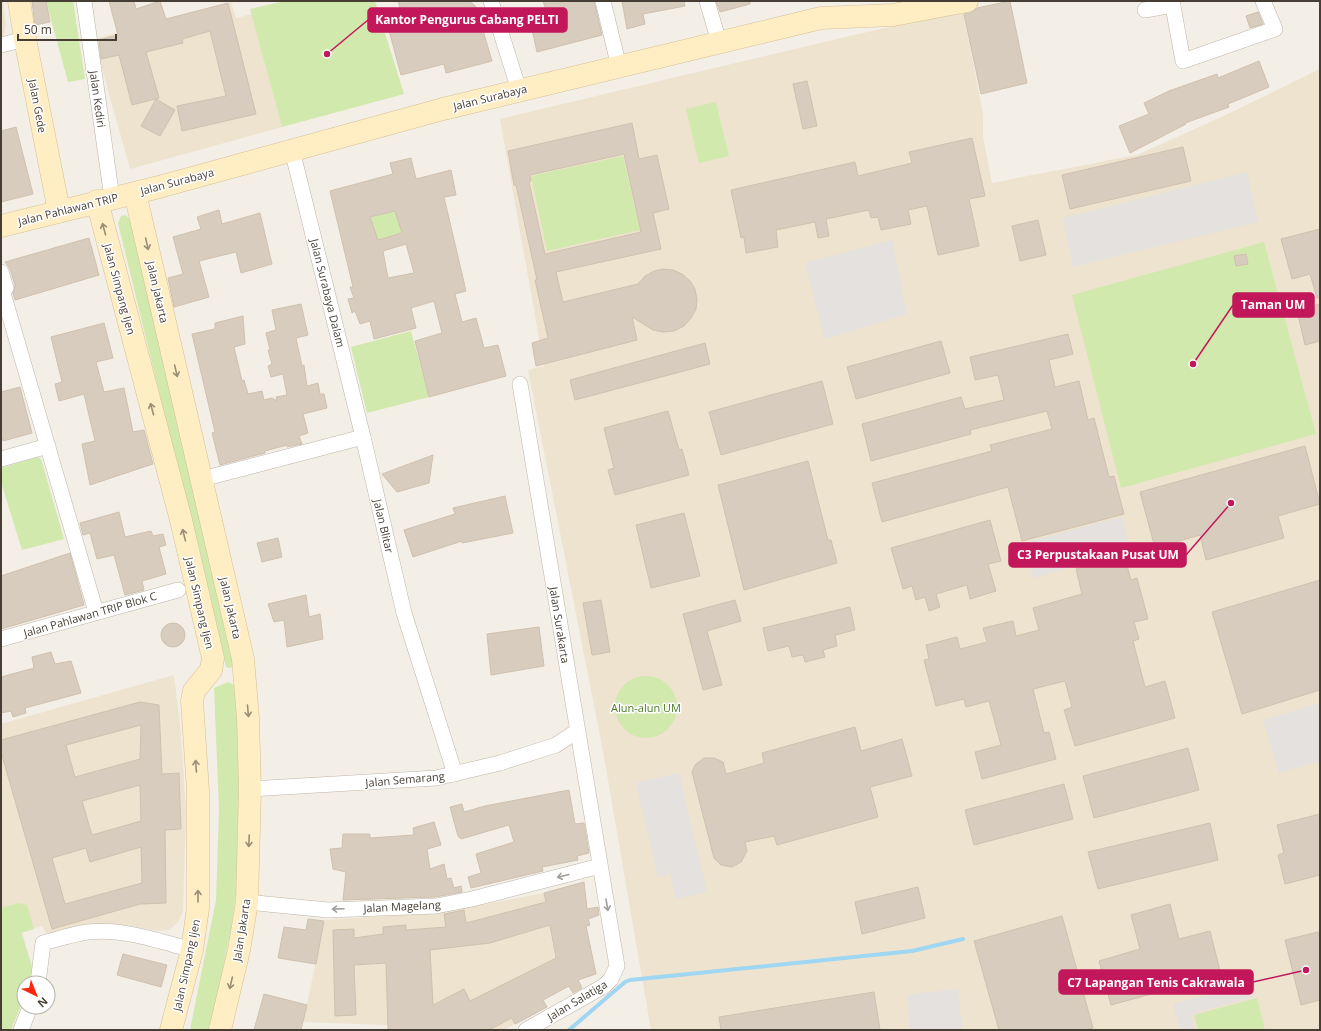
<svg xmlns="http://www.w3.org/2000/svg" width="1321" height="1031" font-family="'Open Sans',sans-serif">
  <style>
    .education { fill: #ede3cf }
    .green { fill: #d2e9ad }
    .parking { fill: #e4e1de }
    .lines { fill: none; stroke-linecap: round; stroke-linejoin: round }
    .stream { stroke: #9fd6f2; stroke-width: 4 }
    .building { fill: #d8ccbe; stroke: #d0c1ae; fill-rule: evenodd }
    .minor-casing { stroke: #bfb5a8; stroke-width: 16 }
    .secondary-casing { stroke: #d5c094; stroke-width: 23 }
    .minor { stroke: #fff; stroke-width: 15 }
    .secondary { stroke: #ffedc4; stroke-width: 22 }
    .oneway { stroke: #998d75 }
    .oneway2 { stroke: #a29e9a }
    .labels { text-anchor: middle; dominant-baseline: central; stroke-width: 3; stroke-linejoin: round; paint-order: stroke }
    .street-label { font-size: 11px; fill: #463e35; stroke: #fff }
    .park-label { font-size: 11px; fill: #4b7a26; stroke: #fff }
    .leader { fill: none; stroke: #c2185b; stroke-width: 1.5 }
    .callout-dot { fill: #c2185b; stroke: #fff; stroke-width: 1.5 }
    .callout { fill: #c2185b; stroke: #c2185b; stroke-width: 1.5 }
    .callout-label { font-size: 12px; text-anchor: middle; font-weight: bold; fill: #fff }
  </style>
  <rect width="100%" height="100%" fill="#f3eee6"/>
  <g class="education">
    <path d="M1 1H3L6 25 4 36 1 37Z"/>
    <path d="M231 2 236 18 252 14 282 127 130 169 94 39Z"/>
    <path d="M963 11 983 114V136L992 183 1137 155 1230 113 1320 69V1030H651L603 751 528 370 544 366 500 119 854 35Z"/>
    <path d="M174 675 181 734 186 811 183 911 178 922 169 930 157 931 127 925H97L52 934 46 933 42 926 22 932 34 973 30 983H24V998L11 1030H1V724Z"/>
    <path d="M544 893 555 958 497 988 515 1024 503 1030H434L429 1024 386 1025 303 1022 325 920 444 912Z"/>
  </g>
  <g class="green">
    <path d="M46 1H73L85 79 68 82Z"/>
    <path d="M285 1H375L404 94 282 127 250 9Z"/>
    <path d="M716 102 729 156 699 163 686 109Z"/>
    <path d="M623 156 640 230 547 251 531 176Z"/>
    <path d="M403 209 406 221 399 223 402 233 378 240 360 220Z"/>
    <path d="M125 215 130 219 234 667 227 668 225 663 118 223 121 216Z"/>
    <path d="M1264 242 1316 434 1121 488 1072 295Z"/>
    <path d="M411 331 429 397 367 413 351 347Z"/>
    <path d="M38 457 41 459 64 539 22 550 1 482V468Z"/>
    <circle cx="646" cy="707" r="31"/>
    <path d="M228 682 236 686 240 715 237 887 231 929 210 1030H190L216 900 219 809 214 688Z"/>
    <path d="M19 903 27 905 34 929 21 933 34 973 30 983H24V998L11 1030H1V908Z"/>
    <path d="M1257 998 1265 1030H1198L1194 1015Z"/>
  </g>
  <g class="parking">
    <path d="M1247 172 1258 222 1073 267 1063 218Z"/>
    <path d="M892 240 907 314 825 339 805 263Z"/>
    <path d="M1122 517 1131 550 1034 578 1023 543Z"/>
    <path d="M1320 703V761L1279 773 1263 720Z"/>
    <path d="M679 773 707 892 676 899 670 874 658 877 636 783Z"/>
    <path d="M1250 984 1253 997 1191 1014 1195 1030H1180L1173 1004Z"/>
    <path d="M958 989 962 1030H910L907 995Z"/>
  </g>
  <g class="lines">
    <path class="stream" d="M569 1030 625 982 630 980 912 951 963 939"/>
  </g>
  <g class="building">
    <path d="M32 1H46L50 22 35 25Z"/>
    <path d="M109 1H134L136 9 160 1 166 19 228 3 256 114 182 131 177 106 226 96 210 31 182 39 183 43 146 52 159 98 132 105 119 55 101 59 99 40 118 35Z"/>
    <path d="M398 1H470L476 7 492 61 446 73 444 64 401 75 384 12 400 8Z"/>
    <path d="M543 1H594L602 35 537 52 529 15 547 13Z"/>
    <path d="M622 1H684L685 6 643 14 645 24 627 29Z"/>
    <path d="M716 1H750V4L720 12Z"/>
    <path d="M1010 1 1027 83 981 94 964 14 970 13 977 8Z"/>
    <path d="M1258 12 1263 24 1250 28 1246 16Z"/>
    <path d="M1259 61 1269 87 1228 104 1229 107 1185 123 1186 124 1130 153 1119 126 1149 114 1144 103 1169 91 1217 74 1218 78Z"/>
    <path d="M807 81 817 126 803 129 793 84Z"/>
    <path d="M156 99 175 110 160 136 141 126Z"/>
    <path d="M632 123 639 159 657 155 669 209 653 213 661 249 556 272 563 302 638 284 645 276 654 271 663 269 673 270 682 274 690 281 695 289 697 299 696 309 691 318 684 326 674 331 663 332 653 330 632 317 637 340 536 366 532 343 548 338 535 280H537L516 185H514L508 151ZM624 154 641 232 545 254 529 182 531 181 530 175Z"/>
    <path d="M16 127 33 194 1 202V131Z"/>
    <path d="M972 138 985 196 969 199 979 246 938 255 927 206 908 210 911 224 881 230 878 217 871 218 869 210 826 219 829 236 818 238 815 222 776 230 778 247 746 253 744 237 741 238 731 190 855 162 858 176 912 163 909 152Z"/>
    <path d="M1183 147 1191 181 1070 209 1062 175Z"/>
    <path d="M411 158 416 179 451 170 456 195 444 197 466 291 455 294 462 322 476 318 484 348 498 345 506 376 429 397 415 341 442 333 434 301 411 308 416 328 374 339 370 321 360 324 355 311 352 313 348 299 354 298 350 287H353L330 191 393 174 390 163ZM395 211 402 233 378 240 370 217ZM406 244 414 273 388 278 383 251Z"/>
    <path d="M219 210 222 224 260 213 272 264 241 273 236 252 199 261 209 297 174 307 168 278 183 274 173 237 201 229 197 217Z"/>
    <path d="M1038 220 1046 255 1020 261 1012 226Z"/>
    <path d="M1320 229V298H1317L1310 274 1292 279 1281 239Z"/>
    <path d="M89 238 99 275 15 300 13 293 15 285 10 269 5 262Z"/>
    <path d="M1246 254 1248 264 1236 266 1234 256Z"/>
    <path d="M301 304 308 335 296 338 302 366 304 365 307 386 318 383 320 394H324L327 408 303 414 308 433 299 436 302 444 287 447V445L265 451V453L220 465 212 433 215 432 192 334 215 329V323L243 316 245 344 234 347 242 381 244 380 248 394 262 391 264 400 272 398 277 401 276 397 287 395 283 374 271 377 268 366 272 364 268 350H270L266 333 276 330 272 310Z"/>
    <path d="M1320 304V341L1305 345 1297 310Z"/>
    <path d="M104 323 113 358 96 362 104 392 124 388 133 432 144 430 153 464 90 485 82 444 95 441 84 394 59 401 55 384 62 382 51 337Z"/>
    <path d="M1068 334 1073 354 1049 360 1055 387 1079 381 1088 420 1094 418 1109 477 1114 476 1124 514 1022 541 1008 487 882 522 872 483 992 451 990 445 1052 429 1047 411 970 430 971 434 871 461 862 424 961 397 965 409 1004 400 998 375 975 380 970 357Z"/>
    <path d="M941 341 950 373 856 399 847 367Z"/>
    <path d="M705 343 710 364 575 400 570 380Z"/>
    <path d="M822 381 833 424 721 455 709 412Z"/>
    <path d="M20 387 32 433 3 441 1 434V392Z"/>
    <path d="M668 411 679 450 682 449 689 475 615 495 608 470 614 468 604 428Z"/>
    <path d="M1305 446 1320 504 1278 516 1284 538 1206 560 1200 535 1155 548 1140 492Z"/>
    <path d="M433 455 429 483 397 492 382 474Z"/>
    <path d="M808 461 828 540H831L837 563 744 590 718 485Z"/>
    <path d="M505 496 513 533 462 543V541L413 557 404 530 455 514 453 508Z"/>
    <path d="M119 512 125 537 151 531 153 536 163 534 166 545 159 547 166 574 142 581 144 590 125 595 114 555 97 559 90 533 83 535 80 523Z"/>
    <path d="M684 513 700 576 651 588 636 525Z"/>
    <path d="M990 520 1001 561 988 564 996 591 970 599 967 585 936 594 940 607 929 611 925 597 916 600 912 586 903 589 891 548Z"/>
    <path d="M278 538 282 557 262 562 257 543Z"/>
    <path d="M70 553 84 605 1 629V576Z"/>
    <path d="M1124 555 1131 580 1137 578 1148 619 1134 622 1139 639 1133 641 1145 687 1165 681 1175 718 1075 746 1064 710 1072 707 1065 681 1033 689 1044 733 1049 732 1056 759 982 779 975 752 1001 745 989 701 966 707 964 699 936 706 924 660 929 659 926 645 957 637 960 649 987 642 983 628 1013 621 1016 636 1039 630 1033 608 1082 594 1076 569Z"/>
    <path d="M1320 580V690L1242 714 1212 612Z"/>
    <path d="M306 595 309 617 320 614 323 639 287 647 284 620 274 622 268 604Z"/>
    <path d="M601 600 610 652 592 655 583 603Z"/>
    <path d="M735 600 741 621 707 631 722 685 703 690 683 614Z"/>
    <path d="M850 607 855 630 835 635 837 646 823 650 825 657 805 662 803 655 792 657 789 646 768 651 763 628Z"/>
    <circle cx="173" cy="635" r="12"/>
    <path d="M539 627 544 666 491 675 487 634Z"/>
    <path d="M51 652 55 664 71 661 81 693 25 708 26 713 13 717 11 711 1 713V677L34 668 32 657Z"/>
    <path d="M140 702 159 705 162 774 179 773 181 829 165 830 166 903 140 904 52 929 1 752V740ZM141 725 140 759 75 777 66 745ZM140 785 141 821 92 835 82 801ZM141 847 142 883 65 904 52 858 86 848 90 862Z"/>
    <path d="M855 727 861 751 902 739 912 776 870 787 878 817 777 845 774 836 745 842 747 851 741 862 732 867 721 865 714 858 692 772 695 765 704 758H714L723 762 726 774 764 763 762 753Z"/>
    <path d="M1188 748 1199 790 1094 818 1083 776Z"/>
    <path d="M1064 784 1073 819 974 845 965 810Z"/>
    <path d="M569 790 575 824 584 823 589 853 577 856 578 860 542 867 543 871 471 888 468 877 481 873 476 854 514 842 509 825 461 839 458 836 450 807 462 804 464 812 485 806Z"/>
    <path d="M1320 814V875L1285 884 1278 855 1284 853 1277 825Z"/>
    <path d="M434 822 441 845 427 849 430 869 444 864 447 879 451 878 454 888 461 886 462 892 435 897 343 900 346 872 333 869 330 849 342 848 343 834H370V838L414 835 413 828Z"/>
    <path d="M1210 823 1218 860 1098 889 1088 852Z"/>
    <path d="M584 882 587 909 598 907 599 915 588 919 590 925 586 926 596 974 578 980 582 988 573 993 569 986 543 1000 547 1007 523 1020 515 1024 512 1018 489 1030H388L386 963 354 965 356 1015 335 1016 333 930 354 929V938L383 934V927L406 925V930L446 927 444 914 464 910 466 923 546 902 544 893ZM550 925 556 958 470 1001 464 989 433 1005 430 950 490 943Z"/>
    <path d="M918 887 925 918 862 934 855 902Z"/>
    <path d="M1170 904 1179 939 1210 931 1221 975 1111 1005 1099 961 1140 949 1131 915Z"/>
    <path d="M1062 916 1093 1028 1085 1030H999L974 941Z"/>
    <path d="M308 919 324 921 316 964 278 958 284 927 306 930Z"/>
    <path d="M1318 932 1320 939V1000L1301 1005 1285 940Z"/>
    <path d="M123 954 167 965 161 987 117 975Z"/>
    <path d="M874 992 880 1030H721L719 1017Z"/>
    <path d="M264 994 307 1005 301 1030H254Z"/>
  </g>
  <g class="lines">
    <g class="minor-casing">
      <g id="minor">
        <path d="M84 1 112 198"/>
        <path d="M491 1 519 90"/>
        <path d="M603 1 619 67"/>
        <path d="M707 1 719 42"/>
        <path d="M1172 1 1183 61 1275 29 1263 1"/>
        <path d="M1145 10 1173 5"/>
        <path d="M1 45 25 39"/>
        <path d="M292 150 363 437"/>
        <path d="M1 272 6 288 3 293"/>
        <path d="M1 291 3 293 96 612"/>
        <path d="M520 384 617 966 611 979 604 986 526 1030"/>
        <path d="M1 459 48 446"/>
        <path d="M202 479 363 437 404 613 455 774"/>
        <path d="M1 639 178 590"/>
        <path d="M250 789 436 778 500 763 556 745 577 731"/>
        <path d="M247 902 328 910 436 906 472 899 600 866"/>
        <path d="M38 983 43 943C58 939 73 934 88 932 122 928 159 941 192 950"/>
        <path d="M21 1030 30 1007"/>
      </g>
    </g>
    <g class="secondary-casing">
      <g id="secondary">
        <path d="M19 1 25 39 59 211"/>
        <path d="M135 193 243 659 248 718 250 789 247 902 239 950 220 1030"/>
        <path d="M97 201 181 520 213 658 211 670 194 691 192 701 198 791V908L192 950 171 1030"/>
        <path d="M1 226 159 187 443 109 821 18 893 15 967 1"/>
      </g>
    </g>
    <use href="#minor" class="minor"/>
    <use href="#secondary" class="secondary"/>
  </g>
  <defs><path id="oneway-shaft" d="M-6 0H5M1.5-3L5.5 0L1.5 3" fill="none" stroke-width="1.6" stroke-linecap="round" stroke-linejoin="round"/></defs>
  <g class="oneway">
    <use href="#oneway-shaft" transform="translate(104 229) rotate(-105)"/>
    <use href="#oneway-shaft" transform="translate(147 244) rotate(77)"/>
    <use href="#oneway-shaft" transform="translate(176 371) rotate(77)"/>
    <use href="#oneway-shaft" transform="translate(152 409) rotate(-105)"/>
    <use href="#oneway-shaft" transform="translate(184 535) rotate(-104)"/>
    <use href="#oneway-shaft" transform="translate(248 711) rotate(85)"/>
    <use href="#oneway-shaft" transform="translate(196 766) rotate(-94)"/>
    <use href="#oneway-shaft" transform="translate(249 841) rotate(92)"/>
    <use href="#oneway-shaft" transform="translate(198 896) rotate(-90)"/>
    <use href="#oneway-shaft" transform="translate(231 983) rotate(103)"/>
  </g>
  <g class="oneway2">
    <use href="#oneway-shaft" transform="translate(563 876) rotate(166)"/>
    <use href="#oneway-shaft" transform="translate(607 905) rotate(80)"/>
    <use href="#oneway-shaft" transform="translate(338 909) rotate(178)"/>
  </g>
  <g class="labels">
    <g class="street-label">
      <text transform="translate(490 97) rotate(-14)">Jalan Surabaya</text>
      <text transform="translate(98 99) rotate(82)">Jalan Kediri</text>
      <text transform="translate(38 106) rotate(79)">Jalan Gede</text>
      <text transform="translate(177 181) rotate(-15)">Jalan Surabaya</text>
      <text transform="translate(68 209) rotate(-14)">Jalan Pahlawan TRIP</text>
      <text transform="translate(120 289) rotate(75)">Jalan Simpang Ijen</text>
      <text transform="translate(158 292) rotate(77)">Jalan Jakarta</text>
      <text transform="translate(328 293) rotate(76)">Jalan Surabaya Dalam</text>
      <text transform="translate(384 526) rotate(77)">Jalan Blitar</text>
      <text transform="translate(200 603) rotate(77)">Jalan Simpang Ijen</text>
      <text transform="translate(231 608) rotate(77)">Jalan Jakarta</text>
      <text transform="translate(90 614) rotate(-16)">Jalan Pahlawan TRIP Blok C</text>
      <text transform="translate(560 625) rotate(81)">Jalan Surakarta</text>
      <text transform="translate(405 779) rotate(-5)">Jalan Semarang</text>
      <text transform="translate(402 906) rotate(-3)">Jalan Magelang</text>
      <text transform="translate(241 930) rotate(-81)">Jalan Jakarta</text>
      <text transform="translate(186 965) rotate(-78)">Jalan Simpang Ijen</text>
      <text transform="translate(577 1000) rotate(-31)">Jalan Salatiga</text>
    </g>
    <g class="park-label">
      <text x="646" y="707">Alun-alun UM</text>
    </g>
  </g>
  <path class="leader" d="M327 54L368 20M1193 364L1233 305M1231 503L1186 555M1306 970L1253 982"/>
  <g class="callout-dot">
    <circle cx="327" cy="54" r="4"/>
    <circle cx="1193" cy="364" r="4"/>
    <circle cx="1231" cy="503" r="4"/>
    <circle cx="1306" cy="970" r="4"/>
  </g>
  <g class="callout">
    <rect x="368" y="8" width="199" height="24" rx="4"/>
    <rect x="1233" y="293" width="81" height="24" rx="4"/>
    <rect x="1009" y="543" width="177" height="24" rx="4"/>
    <rect x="1059" y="970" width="194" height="24" rx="4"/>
  </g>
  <g class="callout-label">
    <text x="467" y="24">Kantor Pengurus Cabang PELTI</text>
    <text x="1273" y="309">Taman UM</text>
    <text x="1098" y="559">C3 Perpustakaan Pusat UM</text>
    <text x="1156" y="987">C7 Lapangan Tenis Cakrawala</text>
  </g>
  <rect width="1321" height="1031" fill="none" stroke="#463e35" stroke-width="4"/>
  <g transform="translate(36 995) rotate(137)"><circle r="19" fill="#ffffff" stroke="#b5b2ae"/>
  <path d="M0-3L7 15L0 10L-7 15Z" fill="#ff2511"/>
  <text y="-6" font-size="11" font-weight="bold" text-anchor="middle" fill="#463e35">N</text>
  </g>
  <path d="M18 34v6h98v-6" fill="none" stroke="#463e35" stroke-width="2"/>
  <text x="24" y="34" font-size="12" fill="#463e35" stroke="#ffffff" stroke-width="3" paint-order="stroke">50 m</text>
</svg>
